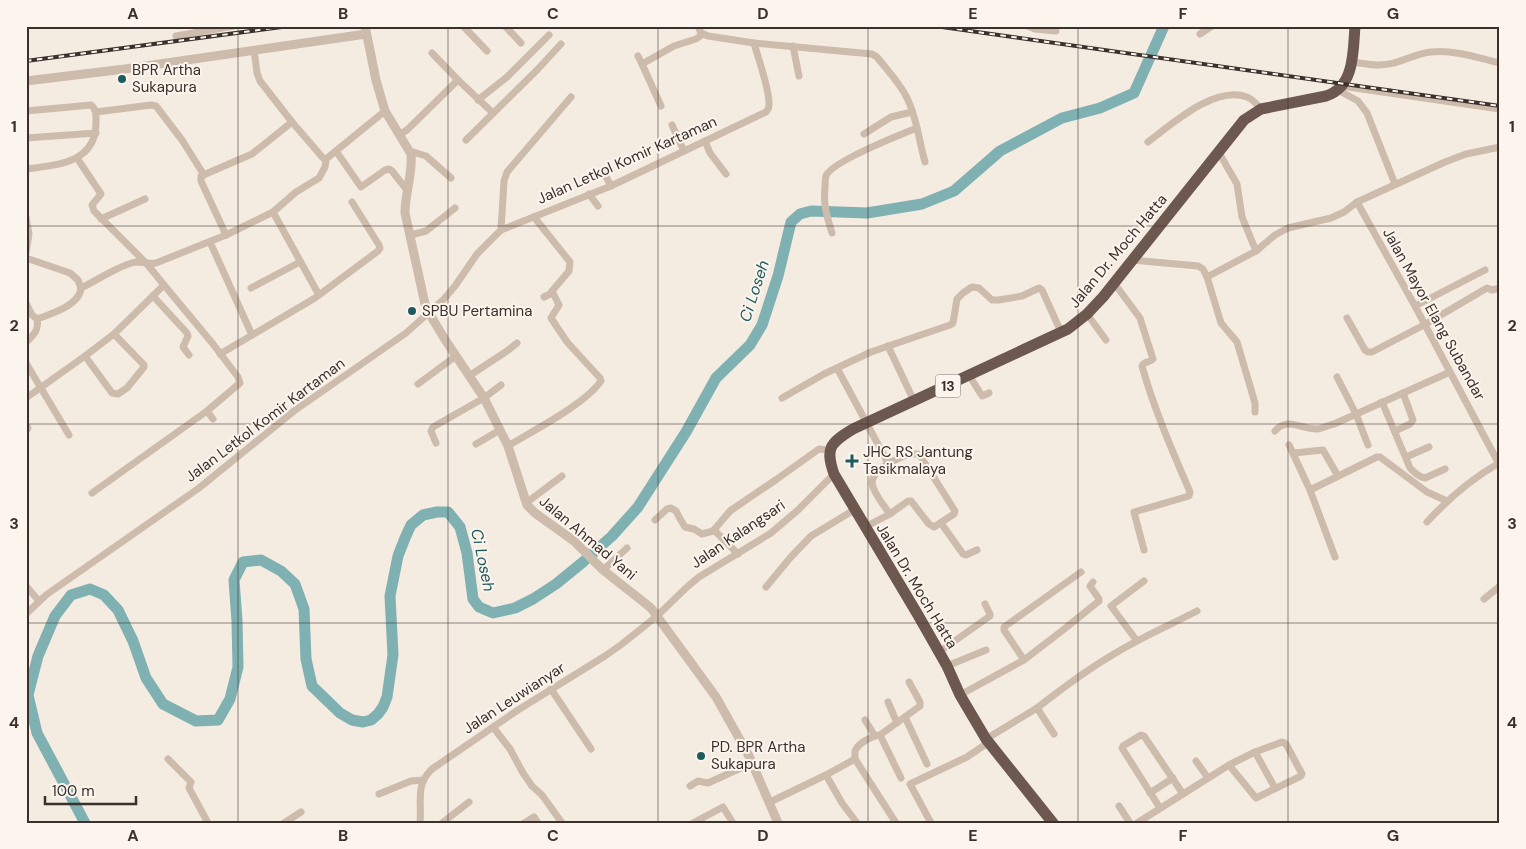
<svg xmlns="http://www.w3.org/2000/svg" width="1526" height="849" font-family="'DM Sans',sans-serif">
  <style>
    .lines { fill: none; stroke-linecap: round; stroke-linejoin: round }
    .river { stroke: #7fb0b2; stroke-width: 11 }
    .minor { stroke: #cdbbac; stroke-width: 7 }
    .tertiary { stroke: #cdbbac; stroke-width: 9 }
    .trunk { stroke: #6c584f; stroke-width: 11 }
    .rail-casing { stroke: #3b302b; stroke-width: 4 }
    .rail { stroke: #fbf5ee; stroke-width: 2; stroke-dasharray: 5.5; stroke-linecap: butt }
    .grid { fill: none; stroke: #3b302b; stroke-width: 1; stroke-opacity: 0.55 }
    .poi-dot { fill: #1f5a5e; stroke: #fbf5ee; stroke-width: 2 }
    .labels { text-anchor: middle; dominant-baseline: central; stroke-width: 4; stroke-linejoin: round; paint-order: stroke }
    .shield { fill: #fbf5ee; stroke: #756b66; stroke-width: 1 }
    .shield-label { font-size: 14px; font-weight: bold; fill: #3b302b }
    .poi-label { font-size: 15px; fill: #3b302b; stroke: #fbf5ee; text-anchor: start }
    .street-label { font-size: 15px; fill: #3b302b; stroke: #fbf5ee }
    .water-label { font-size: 16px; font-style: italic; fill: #1f5a5e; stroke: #fbf5ee }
    .neatline { fill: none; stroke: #3b302b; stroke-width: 2 }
    .grid-label { font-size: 16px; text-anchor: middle; font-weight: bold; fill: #3b302b }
  </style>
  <rect width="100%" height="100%" fill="#f4ebe1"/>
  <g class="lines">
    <path class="river" d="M85 823 37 733 28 695 38 656 55 616 71 595 90 589 104 595 118 610 133 641 146 678 163 704 196 721 218 720 230 699 238 667 237 621 234 580 243 562 261 560 281 571 295 584 304 609 306 659 312 686 340 713 352 720 363 722 371 720 378 714 383 707 387 697 393 655 390 596 398 556 405 538 411 525 423 515 437 512H448L460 527 467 553 473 599 479 607 493 613 515 608 533 599 556 584 583 562 612 536 638 507 686 432 716 378 750 345 762 325 778 276 791 222 800 214 811 211 867 213 922 204 954 191 1000 151 1062 118 1100 108 1134 93 1164 26"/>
    <g class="minor">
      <path d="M463 26 487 51"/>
      <path d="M505 26 521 43"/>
      <path d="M698 26 701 33 708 36 754 43 872 54 877 57C887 70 900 83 907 98 917 118 919 141 925 162"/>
      <path d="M1028 26 1035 29 1056 31"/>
      <path d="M1200 34 1212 26"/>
      <path d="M176 36 234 26"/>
      <path d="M793 46 799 76"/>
      <path d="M254 50 257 73 260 81 292 122 323 158 326 159"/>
      <path d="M432 53 458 80"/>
      <path d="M638 56 642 64"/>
      <path d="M1352 62C1366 64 1380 67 1394 63 1406 60 1418 53 1431 52 1452 49 1479 58 1500 63"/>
      <path d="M1341 86 1500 109"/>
      <path d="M1338 90 1358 101 1367 113 1395 184"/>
      <path d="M478 100 507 77 549 35"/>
      <path d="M661 106 642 64 674 46 696 39 703 34"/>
      <path d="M26 111 91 105C97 110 96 115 96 123 96 163 57 165 26 169"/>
      <path d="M96 112 151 105 156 106 182 140 204 175"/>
      <path d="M672 125 684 151"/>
      <path d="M864 134 891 117 912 112"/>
      <path d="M399 135 407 130 458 80 493 113"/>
      <path d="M26 138 96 133"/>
      <path d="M466 140 537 70 561 44"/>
      <path d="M705 141 710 153 726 174"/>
      <path d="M1148 142C1172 124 1215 85 1247 97 1253 99 1257 105 1261 109"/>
      <path d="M336 151 361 187 385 170 389 169 392 171 407 190"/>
      <path d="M410 151 426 156 451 178"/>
      <path d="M1218 151 1237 184 1242 217 1256 251"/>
      <path d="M603 171 611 186"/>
      <path d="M589 194 598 206"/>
      <path d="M1357 202 1415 306 1500 466"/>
      <path d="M273 212 319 295"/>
      <path d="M26 217 29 234 26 253"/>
      <path d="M101 219 145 199"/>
      <path d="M501 230 504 181 507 172 571 97"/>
      <path d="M832 233C827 217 823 204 825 188 825 184 825 180 826 176 831 162 902 134 917 128"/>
      <path d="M226 235 201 181V176L252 154 292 122"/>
      <path d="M411 235 426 231 455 208"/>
      <path d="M210 242 252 335"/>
      <path d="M26 258 70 273 78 280 81 288C94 282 123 263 136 262 142 262 149 264 156 263L226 235 273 212 296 192 319 178 325 167 326 159 385 111"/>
      <path d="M1132 260 1198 266 1203 269 1207 277 1256 251 1275 235 1288 228 1331 218 1344 212 1357 202 1445 162 1466 154 1500 147"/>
      <path d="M1207 277 1221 323 1237 342 1255 403V412"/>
      <path d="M1114 283 1140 318 1153 359C1150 363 1144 361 1142 366 1154 409 1172 450 1190 492L1189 496 1134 512 1144 550"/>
      <path d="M251 288 300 262"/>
      <path d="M153 296 187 333 188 336 183 347 189 355"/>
      <path d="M544 297 552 293"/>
      <path d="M26 303 32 315 37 319"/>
      <path d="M1415 306 1485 270"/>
      <path d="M1087 314 1106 340"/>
      <path d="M1347 318 1365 350 1368 352H1372L1424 325 1487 288 1492 290 1500 288"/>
      <path d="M26 342C34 335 39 330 37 319 51 314 80 305 81 288"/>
      <path d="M888 346 914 401"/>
      <path d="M220 354 315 298 378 251 380 248 379 245 352 202"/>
      <path d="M85 356 112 393 118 394 127 388 144 367V365L114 334"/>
      <path d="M26 363 69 435"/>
      <path d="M837 368 888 463"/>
      <path d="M969 375 982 396 989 393"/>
      <path d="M469 376 507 351 517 343"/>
      <path d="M1337 377 1356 414 1368 445"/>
      <path d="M418 384 456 356"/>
      <path d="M26 398 85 356 114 334 164 285 147 264 94 211 92 205 101 194 77 158"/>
      <path d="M782 398 824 374 871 352 950 325 953 323 957 299 963 293 972 287 979 288 992 300H999L1022 296 1039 288 1042 290 1061 332"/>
      <path d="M1382 402 1410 468C1414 472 1418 477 1425 478L1445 469"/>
      <path d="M207 411 213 419"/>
      <path d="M26 425 28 428 26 431"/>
      <path d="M1275 431C1288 416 1302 430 1318 429 1323 428 1329 425 1334 424L1450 372"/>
      <path d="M1395 431 1410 424 1413 420 1403 393"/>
      <path d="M436 443 431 431 433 427 484 398 501 385"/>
      <path d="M476 444 500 430"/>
      <path d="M1289 445 1310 490"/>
      <path d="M508 446C534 430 584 405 601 381L600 378 567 342 551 318 559 305 552 291 569 271 570 262 534 217"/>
      <path d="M1294 453 1323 450 1338 476"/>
      <path d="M909 454H918L921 457 955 511 954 514 934 527 929 524 911 501H908L890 514C884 506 876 496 873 487 867 470 897 459 909 454Z"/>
      <path d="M1406 457 1429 447"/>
      <path d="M92 493 207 411 240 383 238 377 213 344 164 285"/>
      <path d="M526 503 562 476"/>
      <path d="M655 520 667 509 671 508 676 511 679 517 685 527 694 529 702 534 713 531 730 511 777 479 819 449 829 450"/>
      <path d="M1427 522C1448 499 1471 479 1499 463"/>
      <path d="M941 523 963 554 966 555 977 550"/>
      <path d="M865 527 890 514"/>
      <path d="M713 531 716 532 738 554"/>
      <path d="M1335 557 1310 490 1312 489 1377 457H1380L1427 492 1447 501"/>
      <path d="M603 570 627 548"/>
      <path d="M26 586 39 601"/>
      <path d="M766 587 790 558 811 536 854 510"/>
      <path d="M1484 599 1500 586"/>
      <path d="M26 614 46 595 199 488 294 411 406 333 444 299 455 286 477 254 501 230 611 186 766 112C768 109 769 109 769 105 770 90 758 58 754 43"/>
      <path d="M1137 641 1111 606 1144 581"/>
      <path d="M939 652 990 616V614L985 604"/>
      <path d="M1024 660 1004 630V627L1081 572"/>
      <path d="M947 666 986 650"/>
      <path d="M551 689 591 749"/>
      <path d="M960 695 1024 660 1063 630 1099 601V599L1090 586 1093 582"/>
      <path d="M888 702 897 723"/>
      <path d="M1037 708C1060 690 1084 672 1109 657 1137 639 1168 626 1197 611"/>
      <path d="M905 717 927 764"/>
      <path d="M865 720 875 736"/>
      <path d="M493 727 510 749 523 773 532 786 542 795 562 823"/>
      <path d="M880 735 901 778"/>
      <path d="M986 739 1037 708 1054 734"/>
      <path d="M1255 752 1275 788"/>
      <path d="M168 759 191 782 189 788 208 823"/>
      <path d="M855 759C855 757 855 752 855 751 858 743 872 736 880 735L920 706V702L909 682"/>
      <path d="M855 759 896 823"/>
      <path d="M1196 761 1208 778"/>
      <path d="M826 775 842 803 857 823"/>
      <path d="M690 786 698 781 708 783 752 763"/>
      <path d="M1150 793 1173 778"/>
      <path d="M379 794 411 781 423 780"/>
      <path d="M770 802 826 775 855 759"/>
      <path d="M1119 806 1130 823"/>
      <path d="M1160 808 1122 748 1123 746 1141 735 1144 736 1183 794"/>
      <path d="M284 823 301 812"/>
      <path d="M420 823C422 801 415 785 432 769L518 710 605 656 622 644 657 616 687 587 699 577 771 533 798 510 834 474"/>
      <path d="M442 823 469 802"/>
      <path d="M524 823 534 817 538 823"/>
      <path d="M693 823 723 807 733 823"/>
      <path d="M931 823 910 784 967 757 989 742"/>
      <path d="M1137 823 1229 765 1255 752 1282 742 1286 744 1302 774 1301 776 1256 798 1229 765"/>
    </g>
    <g class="tertiary">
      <path d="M365 26 376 80 385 111 411 154C413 173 405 193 405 213L425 304 429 313 444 338 484 398 508 446 527 505 535 513 574 541 603 570 651 608 716 697 749 756 778 823"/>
      <path d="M26 81 125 69 366 34"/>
    </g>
    <path class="trunk" d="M1053 823 986 739 960 695 947 666 918 615 834 474C825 448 830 443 853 429L1068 329 1087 314 1103 297 1244 120 1261 109 1326 96C1355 87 1353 51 1355 26"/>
    <g class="rail-casing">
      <g id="rail">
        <path d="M935 26 1500 106"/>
        <path d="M26 61 289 26"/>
      </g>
    </g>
    <use href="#rail" class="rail"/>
  </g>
  <path class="grid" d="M238 26V823M448 26V823M658 26V823M868 26V823M1078 26V823M1288 26V823M26 226H1500M26 424H1500M26 623H1500"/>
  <g class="poi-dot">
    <circle cx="122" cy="79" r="5"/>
    <circle cx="412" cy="311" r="5"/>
    <path d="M849.5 453.5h5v5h5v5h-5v5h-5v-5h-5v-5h5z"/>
    <circle cx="701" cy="756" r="5"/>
  </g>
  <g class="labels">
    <rect class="shield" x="935.5" y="374.5" width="25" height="23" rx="4"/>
    <g class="shield-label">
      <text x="948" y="386">13</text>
    </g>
    <g class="poi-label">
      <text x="132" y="70">BPR Artha<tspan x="132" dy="17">Sukapura</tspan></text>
      <text x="422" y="311">SPBU Pertamina</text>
      <text x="863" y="452">JHC RS Jantung<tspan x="863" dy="17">Tasikmalaya</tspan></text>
      <text x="711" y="747">PD. BPR Artha<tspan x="711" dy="17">Sukapura</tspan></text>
    </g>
    <g class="street-label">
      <text transform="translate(627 160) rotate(-24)">Jalan Letkol Komir Kartaman</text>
      <text transform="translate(1118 251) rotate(-50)">Jalan Dr. Moch Hatta</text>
      <text transform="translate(1434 314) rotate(61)">Jalan Mayor Elang Subandar</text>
      <text transform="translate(265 420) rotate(-37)">Jalan Letkol Komir Kartaman</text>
      <text transform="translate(738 534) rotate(-34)">Jalan Kalangsari</text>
      <text transform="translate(588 538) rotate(40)">Jalan Ahmad Yani</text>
      <text transform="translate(917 586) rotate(59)">Jalan Dr. Moch Hatta</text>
      <text transform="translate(514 698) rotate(-33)">Jalan Leuwianyar</text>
    </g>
    <g class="water-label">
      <text transform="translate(754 291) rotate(-72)">Ci Loseh</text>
      <text transform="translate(483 560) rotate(78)">Ci Loseh</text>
    </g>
  </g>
  <rect width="1526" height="849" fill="none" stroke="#fbf5ee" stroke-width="55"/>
  <path d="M45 796v8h91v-8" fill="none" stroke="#3b302b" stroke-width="2.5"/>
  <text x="52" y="796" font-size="15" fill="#3b302b" stroke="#fbf5ee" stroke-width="4" paint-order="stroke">100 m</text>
  <rect x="28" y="28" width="1470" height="794" class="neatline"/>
  <g class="grid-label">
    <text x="133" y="19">A</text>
    <text x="343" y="19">B</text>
    <text x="553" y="19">C</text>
    <text x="763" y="19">D</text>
    <text x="973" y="19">E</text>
    <text x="1183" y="19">F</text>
    <text x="1393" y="19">G</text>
    <text x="14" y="132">1</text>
    <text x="1512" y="132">1</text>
    <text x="14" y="331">2</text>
    <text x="1512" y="331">2</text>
    <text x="14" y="529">3</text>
    <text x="1512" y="529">3</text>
    <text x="14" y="728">4</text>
    <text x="1512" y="728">4</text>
    <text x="133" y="841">A</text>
    <text x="343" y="841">B</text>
    <text x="553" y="841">C</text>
    <text x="763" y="841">D</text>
    <text x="973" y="841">E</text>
    <text x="1183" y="841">F</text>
    <text x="1393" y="841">G</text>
  </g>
</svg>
